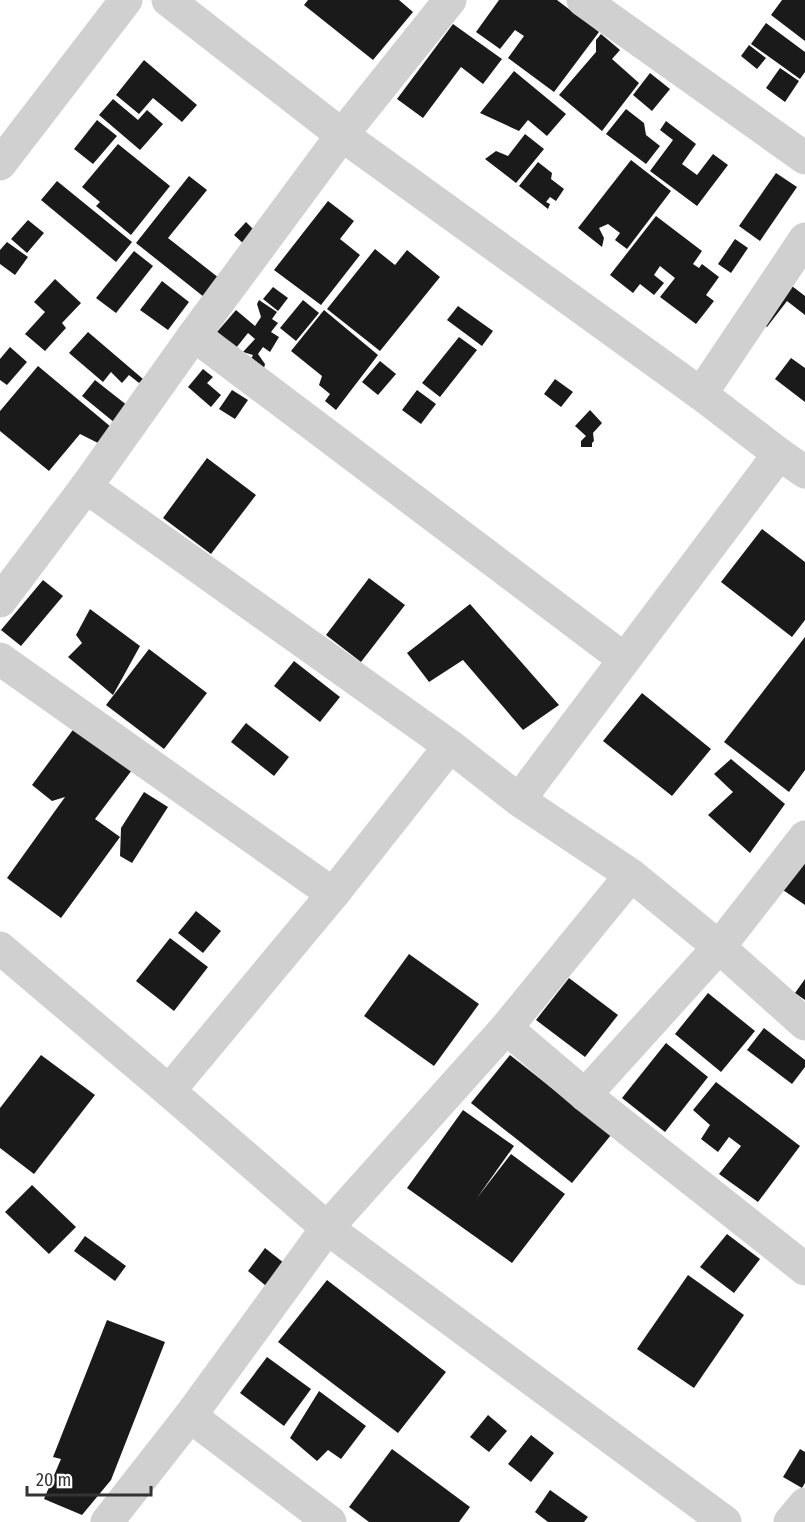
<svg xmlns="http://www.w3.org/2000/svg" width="805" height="1522" font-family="'Fira Sans Condensed',sans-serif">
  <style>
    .building { fill: #1a1a1a }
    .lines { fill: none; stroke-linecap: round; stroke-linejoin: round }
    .street { stroke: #d0d0d0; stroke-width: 33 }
  </style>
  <rect width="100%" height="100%" fill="#fff"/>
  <g class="building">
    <path d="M308 0H399L413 12 373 60 304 5Z"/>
    <path d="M499 0H557L599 32 554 92 508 58 524 36 515 30 500 49 476 32Z"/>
    <path d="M782 0H805V41L771 15Z"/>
    <path d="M766 23 805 52V72L800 79 751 44Z"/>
    <path d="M453 24 502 59 483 84 461 67 423 118 397 99Z"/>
    <path d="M601 34 620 50 612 59 639 83 602 131 559 95 596 52V40Z"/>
    <path d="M749 45 766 58 757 69 741 56Z"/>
    <path d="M144 60 197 105 182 122 153 98 139 114 116 95Z"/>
    <path d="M780 68 799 81 785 102 766 88Z"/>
    <path d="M514 71 566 114 547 136 528 120 519 131 480 113Z"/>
    <path d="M650 73 670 89 652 111 633 95Z"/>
    <path d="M113 99 138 120 147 110 163 124 140 150 99 115Z"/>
    <path d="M626 109 644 123 646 135 660 146 646 164 606 134Z"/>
    <path d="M97 120 117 136 93 164 74 149Z"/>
    <path d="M666 121 696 144 682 164 697 175 713 154 728 165 697 206 650 171 673 140 660 130Z"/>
    <path d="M525 134 544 149 516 183 485 159 496 151 508 156Z"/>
    <path d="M118 144 170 186 131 235 96 206 100 202 82 187Z"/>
    <path d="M631 160 671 191 627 249 615 240 620 233 608 224 599 228 604 238 602 247 578 228Z"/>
    <path d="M538 162 552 173 551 179 564 189 556 201 550 197 546 202 550 204 548 209 519 186Z"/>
    <path d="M776 173 797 187 760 241 739 226Z"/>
    <path d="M189 176 207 190 168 238 219 278 204 297 136 243Z"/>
    <path d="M57 181 132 242 116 262 41 200Z"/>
    <path d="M328 201 354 221 340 239 360 255 321 305 274 270Z"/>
    <path d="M656 216 702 251 693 264 699 268 702 264 719 277 706 295 714 301 696 324 660 297 675 278 660 266 654 275 664 283 654 295 640 284 633 293 610 275Z"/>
    <path d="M28 220 44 233 27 253 11 239Z"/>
    <path d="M246 222 257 233 246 246 234 235Z"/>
    <path d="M735 239 748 248 731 273 718 264Z"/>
    <path d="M7 242 28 257 15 275 0 264V250Z"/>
    <path d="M375 249 395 265 407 250 440 277 380 351 327 309Z"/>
    <path d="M134 251 153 266 116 313 96 298Z"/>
    <path d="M55 279 81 303 62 323 66 328 45 351 25 334 45 312 34 302Z"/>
    <path d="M162 281 189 302 168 330 140 310Z"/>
    <path d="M788 283 805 296V315L787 301 767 327 759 321Z"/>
    <path d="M273 287 288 298 278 311 263 299Z"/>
    <path d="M259 300 277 312 272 319 278 323 271 332 279 337 270 352 263 347 258 354 265 364 264 368 249 363 253 355 243 352 255 339 248 333 236 348 217 332 236 310 255 326 261 317 257 304Z"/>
    <path d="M303 300 319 313 296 341 280 328Z"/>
    <path d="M458 306 493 331 482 346 447 320Z"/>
    <path d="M324 310 378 355 336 410 325 401 330 394 319 385 322 376 291 351Z"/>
    <path d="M88 332 143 379 139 383 129 375 122 383 111 372 103 382 69 353Z"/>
    <path d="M459 337 477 350 440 397 422 383Z"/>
    <path d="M10 347 27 362 7 385 0 380V359Z"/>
    <path d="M791 358 805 368V402L775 379Z"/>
    <path d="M380 361 396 374 378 395 362 382Z"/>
    <path d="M38 366 111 427 98 443 80 434 49 471 0 431V411Z"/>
    <path d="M203 369 213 377 207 383 221 395 211 407 188 387Z"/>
    <path d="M555 379 573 392 561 407 544 394Z"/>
    <path d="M95 380 128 406 115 423 82 396Z"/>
    <path d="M232 390 248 400 235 419 219 409Z"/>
    <path d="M417 390 436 404 421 424 402 410Z"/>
    <path d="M590 410 602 423 593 433 594 441 592 443V447H581V441L586 436 575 426Z"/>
    <path d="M207 458 256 495 211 554 163 518Z"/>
    <path d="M762 529 805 562V620L792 637 721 582Z"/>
    <path d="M369 578 405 605 361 662 326 635Z"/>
    <path d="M43 580 63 596 21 646 1 630Z"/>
    <path d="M470 604 559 705 523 730 463 660 429 682 407 653Z"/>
    <path d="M90 609 140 646 113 695 68 657 82 643 76 635Z"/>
    <path d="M805 637V770L789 792 724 742Z"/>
    <path d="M149 649 207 693 164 749 106 705Z"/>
    <path d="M294 661 340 697 320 722 274 686Z"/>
    <path d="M642 693 711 749 672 796 603 741Z"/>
    <path d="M246 723 289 757 274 776 231 742Z"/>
    <path d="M75 727 132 770 95 819 120 837 61 918 7 878 65 797 52 801 32 785Z"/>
    <path d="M731 759 785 804 750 853 708 815 733 792 714 774Z"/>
    <path d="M144 792 168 807 132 863 120 856 121 828Z"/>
    <path d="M805 860V905L783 890Z"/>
    <path d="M196 911 221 931 203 953 178 933Z"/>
    <path d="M170 938 208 967 174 1011 136 981Z"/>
    <path d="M409 954 479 1004 434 1066 364 1016Z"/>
    <path d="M569 978 618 1015 585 1057 536 1020Z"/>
    <path d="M805 979V1000L795 993Z"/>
    <path d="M708 993 755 1031 721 1072 675 1034Z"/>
    <path d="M764 1028 805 1060V1067L792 1084 747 1050Z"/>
    <path d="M666 1043 708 1077 665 1132 622 1098Z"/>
    <path d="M41 1055 95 1095 34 1174 0 1148V1108Z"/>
    <path d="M510 1055 611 1135 572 1183 471 1103Z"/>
    <path d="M716 1082 800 1146 758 1202 719 1174 741 1146 729 1137 718 1152 701 1139 710 1125 693 1110Z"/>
    <path d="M463 1110 514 1146 477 1198 511 1154 565 1194 512 1263 407 1188Z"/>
    <path d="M32 1185 76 1227 49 1254 5 1212Z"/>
    <path d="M727 1234 760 1259 734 1293 700 1267Z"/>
    <path d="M85 1236 126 1266 115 1281 74 1251Z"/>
    <path d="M265 1248 289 1267 271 1290 248 1271Z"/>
    <path d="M688 1275 744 1315 694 1388 637 1349Z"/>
    <path d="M327 1280 446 1372 398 1433 278 1342Z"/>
    <path d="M107 1320 165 1342 111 1480 82 1515 44 1499 61 1459 53 1457Z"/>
    <path d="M267 1357 311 1389 284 1426 240 1393Z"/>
    <path d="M319 1391 366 1426 341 1459 328 1450 317 1461 290 1438Z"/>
    <path d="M488 1415 507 1431 489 1452 470 1437Z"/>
    <path d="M531 1435 554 1453 531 1482 508 1464Z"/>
    <path d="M392 1449 470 1507 459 1522H369L349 1507Z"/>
    <path d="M800 1449 805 1452V1483L802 1488 783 1477Z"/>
    <path d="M550 1490 588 1517 584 1522H548L535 1512Z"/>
  </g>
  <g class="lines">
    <g class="street">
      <path d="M168 0 342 135 701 394 779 454 805 472"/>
      <path d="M583 0 805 158"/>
      <path d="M0 164 126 0"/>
      <path d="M194 335 624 659"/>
      <path d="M701 394 805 239"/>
      <path d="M86 487 450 746 519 800 631 875 719 947 805 1024"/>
      <path d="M0 601 86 487 194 335 342 135 450 0"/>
      <path d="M0 659 333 894"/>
      <path d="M519 800 779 454"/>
      <path d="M0 948 169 1091 327 1228 725 1522"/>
      <path d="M506 1028 585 1095 805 1269"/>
      <path d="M169 1091 333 894 450 746"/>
      <path d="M585 1095 719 947 805 837"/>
      <path d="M190 1416 330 1522"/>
      <path d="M107 1522 190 1416 327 1228 506 1028 631 875"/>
      <path d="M790 1522 805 1504"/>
    </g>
  </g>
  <path d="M27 1486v9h124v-9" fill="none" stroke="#333333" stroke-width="3"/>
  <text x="36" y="1486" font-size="18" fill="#333333" stroke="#ffffff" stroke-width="4.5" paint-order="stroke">20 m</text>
</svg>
